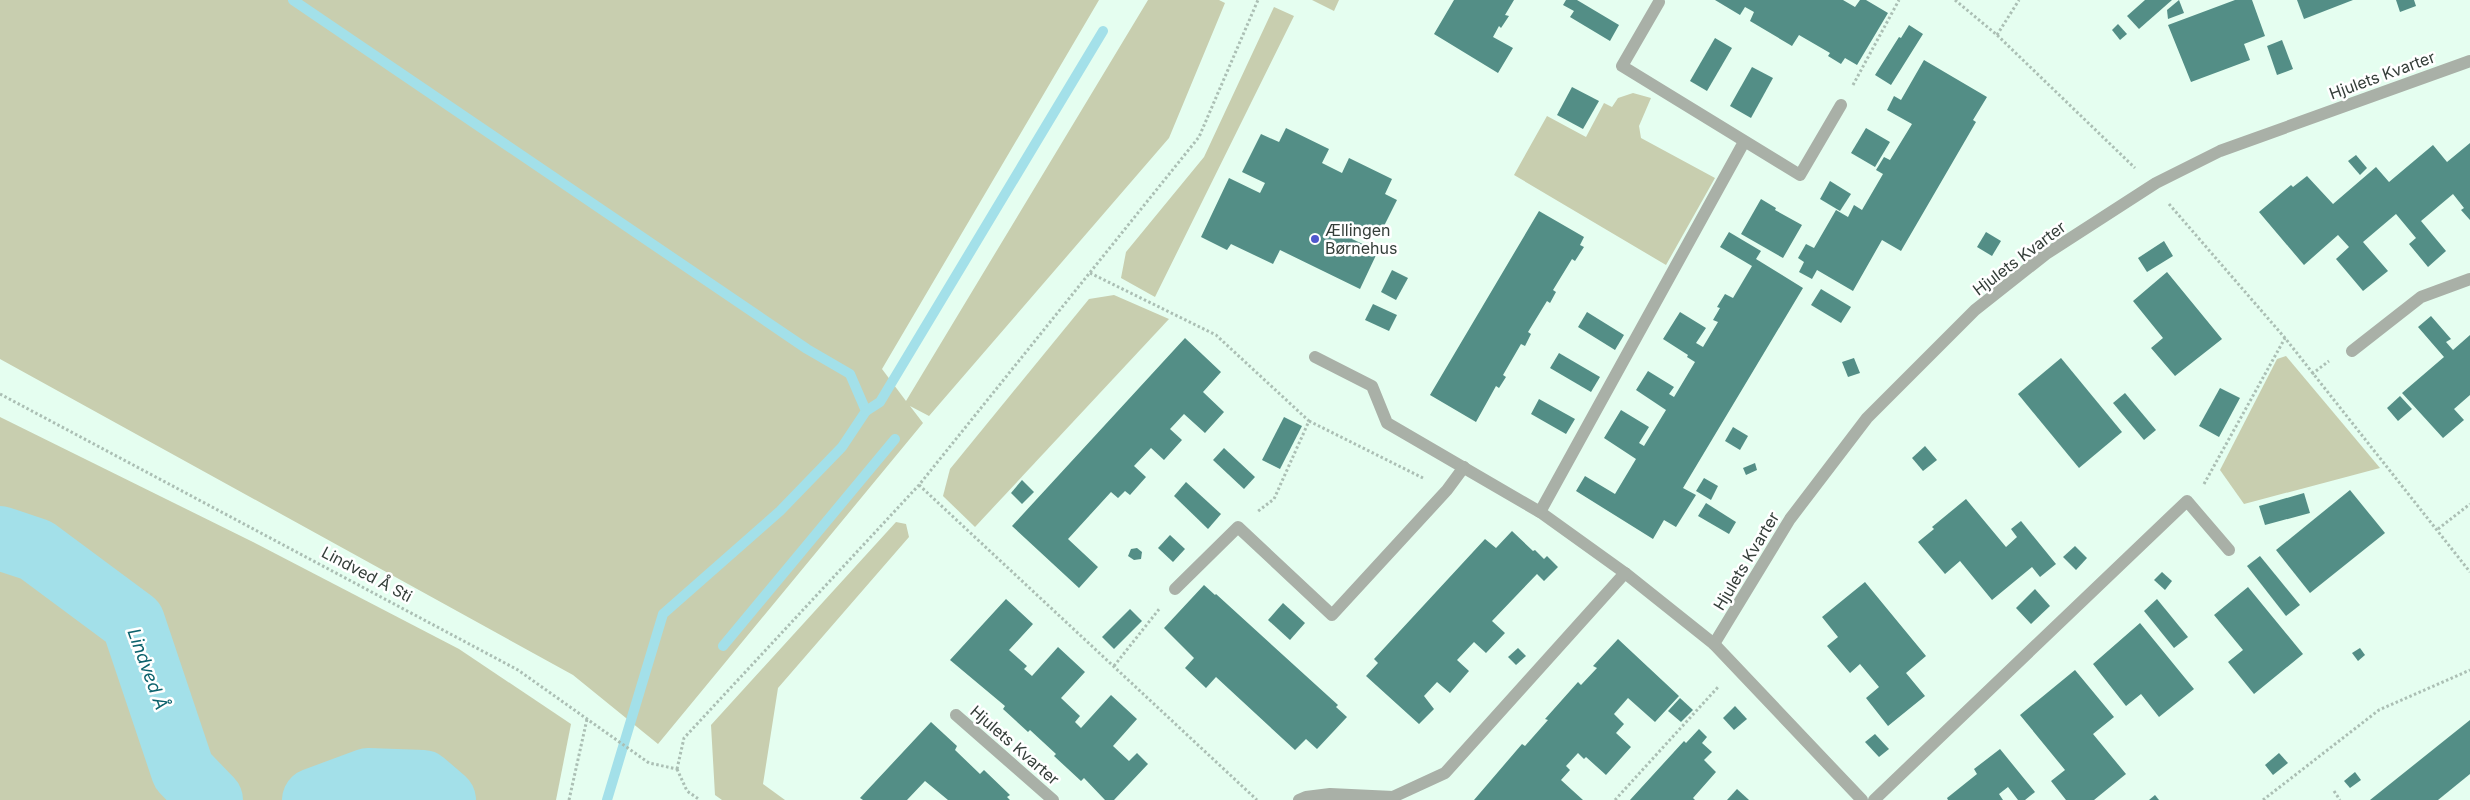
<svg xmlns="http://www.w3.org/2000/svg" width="2470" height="800" font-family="Inter,sans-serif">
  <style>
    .green { fill: #c8ceaf }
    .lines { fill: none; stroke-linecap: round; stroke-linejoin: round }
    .stream { stroke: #a3e0e9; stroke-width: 10 }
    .river { stroke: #a3e0e9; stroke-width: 64 }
    .building { fill: #538e86 }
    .path { stroke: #abbfb4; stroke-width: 3; stroke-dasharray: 2.5 2.5; stroke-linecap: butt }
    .minor { stroke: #a9b0a7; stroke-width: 12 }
    .poi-dot { fill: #4f57cd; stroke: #fff; stroke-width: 2 }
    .labels { text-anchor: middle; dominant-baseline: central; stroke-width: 5; stroke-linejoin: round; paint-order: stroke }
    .street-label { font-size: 16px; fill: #343e39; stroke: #fff }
    .poi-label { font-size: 16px; fill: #343e39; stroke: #fff; text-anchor: start }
    .water-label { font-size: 18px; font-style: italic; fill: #0c626c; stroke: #fff }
  </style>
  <rect width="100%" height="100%" fill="#e5fef0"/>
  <g class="green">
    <path d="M0 0H1099L882 369 906 401 1148 0H1219L1225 3 1169 138 929 416 910 406 923 423 658 744 573 675 0 359Z"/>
    <path d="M1312 0H1339L1334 11Z"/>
    <path d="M1274 7 1294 16 1155 297 1121 278 1126 252 1204 157Z"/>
    <path d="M1633 93 1651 98 1639 126 1641 138 1715 178 1666 265 1514 175 1547 116 1586 137 1604 103 1612 107 1618 98Z"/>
    <path d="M1114 295 1169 319 975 527 943 496 950 469 1089 299Z"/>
    <path d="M2286 356 2380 468 2244 504 2220 470 2277 359Z"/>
    <path d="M0 417 253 542 459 649 571 724 556 800H0Z"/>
    <path d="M896 522 906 524 909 537 778 688 763 784 785 800H722L715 795 711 725Z"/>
  </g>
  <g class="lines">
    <g class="stream">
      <path d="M293 0 807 349 850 374 866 411 842 447 780 511 663 614 607 800"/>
      <path d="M866 411 880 402 1103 31"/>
      <path d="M723 646 895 439"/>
    </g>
    <g class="river">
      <path d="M0 538 36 550 133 622 183 771 211 800"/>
      <path d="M314 800 368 780 423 782 444 800"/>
    </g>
  </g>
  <g class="building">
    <path d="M1454 0H1514L1505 15 1509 16 1501 28 1499 26 1493 37 1513 48 1498 73 1434 34Z"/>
    <path d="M1566 0H1577L1619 25 1610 41 1570 17 1574 11 1563 5Z"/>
    <path d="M1715 0H1843L1855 7 1860 0H1866L1888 13 1857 65 1845 58 1841 64 1828 56 1830 53 1799 35 1792 46 1750 21 1754 12 1745 7 1740 15Z"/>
    <path d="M2145 0H2172L2139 29 2127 16Z"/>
    <path d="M2179 0 2184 13 2168 19 2167 10Z"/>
    <path d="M2235 0H2252L2265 36 2244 44 2250 60 2191 82 2168 25Z"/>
    <path d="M2297 0H2353L2304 19Z"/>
    <path d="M2396 0H2414L2416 6 2400 12Z"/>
    <path d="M2118 24 2127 34 2120 40 2112 30Z"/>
    <path d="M1909 25 1923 34 1891 85 1875 75 1899 37 1901 38Z"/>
    <path d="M1715 38 1732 48 1707 91 1690 81Z"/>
    <path d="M2282 40 2293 69 2277 75 2267 46Z"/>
    <path d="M1924 60 1987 97 1973 120 1976 122 1901 251 1882 240 1853 291 1817 270 1812 279 1799 272 1804 262 1798 258 1806 244 1814 248 1836 210 1848 217 1854 205 1862 210 1883 174 1876 170 1884 157 1890 160 1912 124 1887 110 1894 96 1901 100Z"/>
    <path d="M1752 67 1773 78 1751 118 1730 106Z"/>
    <path d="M1572 87 1599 101 1583 129 1557 115Z"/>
    <path d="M1286 128 1329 149 1322 163 1342 173 1349 158 1392 179 1385 194 1397 200 1378 238 1357 228 1352 239 1378 251 1360 289 1280 250 1273 264 1231 244 1227 250 1201 237 1229 178 1260 193 1265 183 1242 172 1261 134 1279 142Z"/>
    <path d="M1866 128 1890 142 1875 167 1851 153Z"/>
    <path d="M2470 143V220L2461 210 2464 208 2453 194 2421 221 2446 251 2428 267 2409 244 2416 238 2396 214 2363 242 2388 271 2363 291 2336 259 2349 247 2338 235 2304 265 2259 212 2291 185 2293 187 2307 176 2333 204 2376 167 2389 182 2433 145 2447 162Z"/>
    <path d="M2356 155 2367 168 2360 175 2348 161Z"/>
    <path d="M1830 181 1851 194 1840 211 1820 199Z"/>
    <path d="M1761 199 1776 208 1775 210 1802 225 1783 258 1741 234Z"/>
    <path d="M1539 211 1584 237 1580 245 1584 247 1575 261 1572 259 1553 290 1556 292 1550 303 1547 301 1528 332 1531 334 1525 346 1521 344 1503 375 1506 377 1499 388 1496 386 1476 422 1430 395Z"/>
    <path d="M1729 232 1761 251 1756 259 1803 288 1683 488 1696 495 1676 527 1664 520 1653 539 1576 491 1585 476 1615 494 1636 459 1604 438 1621 410 1649 427 1639 443 1644 446 1666 410 1636 390 1648 371 1674 387 1669 394 1674 397 1695 362 1687 357 1688 355 1663 339 1680 312 1706 328 1696 343 1703 347 1718 322 1713 320 1720 308 1717 307 1725 294 1733 298 1752 266 1720 247Z"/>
    <path d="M1986 232 2001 241 1992 256 1977 247Z"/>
    <path d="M2164 241 2173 256 2147 272 2138 258Z"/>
    <path d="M1392 270 1408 278 1396 300 1381 292Z"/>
    <path d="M2167 272 2222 339 2175 376 2151 348 2163 338 2133 301Z"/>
    <path d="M1821 289 1851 307 1841 323 1811 305Z"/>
    <path d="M1373 304 1397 315 1389 331 1365 320Z"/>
    <path d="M1587 312 1624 335 1615 350 1578 327Z"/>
    <path d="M2431 316 2451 339 2446 342 2453 350 2470 335V395L2454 409 2464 420 2443 438 2402 393 2444 357 2418 327Z"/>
    <path d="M1185 338 1221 372 1203 392 1224 412 1205 433 1184 414 1170 429 1182 440 1164 460 1151 448 1134 466 1146 477 1130 495 1125 491 1118 498 1111 492 1068 539 1098 567 1079 588 1012 526Z"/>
    <path d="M1559 353 1600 377 1591 392 1550 368Z"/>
    <path d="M1854 358 1860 373 1848 377 1842 362Z"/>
    <path d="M2061 358 2122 432 2079 468 2018 394Z"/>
    <path d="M2220 388 2240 398 2219 437 2199 426Z"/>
    <path d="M2125 393 2156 430 2144 440 2113 403Z"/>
    <path d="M2400 396 2412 409 2398 421 2387 408Z"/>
    <path d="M1539 399 1575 419 1566 434 1531 414Z"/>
    <path d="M1284 417 1302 426 1280 469 1262 460Z"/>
    <path d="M1733 427 1748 436 1740 450 1725 441Z"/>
    <path d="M1925 446 1937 460 1923 471 1912 458Z"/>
    <path d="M1224 448 1255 477 1244 489 1213 460Z"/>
    <path d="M1755 463 1757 470 1746 475 1743 468Z"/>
    <path d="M1704 478 1718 486 1711 500 1696 491Z"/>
    <path d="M1022 480 1034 492 1022 504 1011 493Z"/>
    <path d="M1186 482 1221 514 1208 529 1174 496Z"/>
    <path d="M2350 490 2385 533 2310 593 2276 550Z"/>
    <path d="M2304 493 2310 513 2265 525 2259 506Z"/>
    <path d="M1966 499 2006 547 2017 537 2011 529 2021 521 2056 564 2040 577 2032 567 1992 600 1960 561 1945 574 1918 542 1934 529 1932 527Z"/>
    <path d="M1706 503 1736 522 1729 534 1698 516Z"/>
    <path d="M1512 531 1533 551 1535 550 1544 559 1547 556 1558 567 1544 581 1537 574 1492 621 1505 633 1486 653 1474 642 1457 660 1469 671 1450 693 1437 682 1424 696 1434 709 1419 724 1366 676 1378 663 1374 659 1485 539 1496 548Z"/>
    <path d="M1170 535 1185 549 1173 562 1158 548Z"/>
    <path d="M2075 546 2087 558 2076 570 2063 557Z"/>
    <path d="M1137 548 1142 552 1141 559 1134 560 1128 556 1131 549Z"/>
    <path d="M2260 556 2300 605 2286 616 2247 566Z"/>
    <path d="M2162 572 2172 581 2165 590 2154 580Z"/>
    <path d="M1865 582 1926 656 1906 673 1925 696 1888 726 1866 698 1879 687 1860 664 1850 673 1827 646 1838 637 1822 617Z"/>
    <path d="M1204 585 1215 595 1216 594 1338 705 1336 707 1347 717 1317 749 1306 739 1295 750 1216 677 1206 688 1185 668 1194 658 1164 628Z"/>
    <path d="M2248 587 2303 654 2254 694 2228 662 2243 650 2214 615Z"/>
    <path d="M2035 589 2050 606 2031 624 2016 608Z"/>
    <path d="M1006 599 1033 624 1009 650 1027 666 1024 669 1032 676 1058 647 1085 672 1061 698 1080 716 1075 722 1081 728 1111 695 1137 719 1113 746 1129 761 1137 753 1148 764 1114 800H1105L1084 778 1081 781 1054 756 1056 754 1030 730 1028 732 1003 709 1005 706 950 660Z"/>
    <path d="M2157 599 2188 637 2174 648 2144 611Z"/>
    <path d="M1283 603 1305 623 1290 640 1268 620Z"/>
    <path d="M1130 609 1142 621 1114 649 1102 637Z"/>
    <path d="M2140 623 2194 689 2159 717 2141 694 2126 706 2093 664Z"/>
    <path d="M1618 639 1679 696 1655 722 1628 698 1614 714 1624 724 1616 733 1631 747 1606 775 1586 757 1584 759 1578 753 1566 766 1570 770 1561 780 1583 800H1474L1522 744 1525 746 1548 720 1545 719 1578 682 1581 685 1597 668 1593 666Z"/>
    <path d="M1518 648 1526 656 1516 665 1508 657Z"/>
    <path d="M2360 648 2365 655 2358 661 2352 653Z"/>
    <path d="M2075 670 2114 717 2093 734 2126 774 2094 800H2066L2051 781 2065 770 2020 715Z"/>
    <path d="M1680 698 1693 710 1681 722 1668 711Z"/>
    <path d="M1735 706 1747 719 1734 730 1723 718Z"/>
    <path d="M2470 720V774L2438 800H2370Z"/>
    <path d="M931 722 957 746 955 750 980 774 984 770 1010 795 1007 797 1010 800H948L925 781 907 800H863L860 798Z"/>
    <path d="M1699 729 1707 737 1702 743 1712 752 1704 760 1716 772 1693 798 1695 800H1630L1684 741 1686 743Z"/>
    <path d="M1875 734 1889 749 1879 757 1865 742Z"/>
    <path d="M2000 749 2035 792 2025 800H2018L2008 787 1999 794 2003 800H1948L1947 798 1977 774 1974 769Z"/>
    <path d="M2279 753 2288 763 2273 775 2265 765Z"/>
    <path d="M2355 772 2361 780 2350 788 2344 781Z"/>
    <path d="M1737 789 1749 800H1727Z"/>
    <path d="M2155 795 2159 800H2149Z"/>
  </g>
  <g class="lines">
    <g class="path">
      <path d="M1955 0 1997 35 2135 168"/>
      <path d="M1997 35 2019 0"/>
      <path d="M1853 85 1899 0"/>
      <path d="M2169 204 2285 338 2470 572"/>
      <path d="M1090 273 1216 335 1309 421 1274 499 1257 512"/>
      <path d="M2312 374 2329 361"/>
      <path d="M0 394 518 670 649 763 677 769"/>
      <path d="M1309 421 1423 478"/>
      <path d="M2204 484 2285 338"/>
      <path d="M919 485 1257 800"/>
      <path d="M2438 529 2470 504"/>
      <path d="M1114 666 1160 608"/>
      <path d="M677 769 684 738 919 485 1199 137 1258 0"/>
      <path d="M677 769 687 791 700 800"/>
      <path d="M2334 791 2340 800"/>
      <path d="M569 800 587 719"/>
      <path d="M1615 800 1719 686"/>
      <path d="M2263 800 2379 710 2470 670"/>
    </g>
    <g class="minor">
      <path d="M1659 2 1622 66 1800 175 1841 105"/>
      <path d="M2352 351 2421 297 2470 279"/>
      <path d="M1315 357 1372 386 1387 423 1540 512 1625 573 1714 644 1862 800"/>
      <path d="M1540 512 1744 142"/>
      <path d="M1175 589 1238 527 1332 615 1447 490 1464 467"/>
      <path d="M1714 644 1790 519 1867 418 1975 310 2046 254 2156 183 2220 151 2470 61"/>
      <path d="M956 715 1053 800"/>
      <path d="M1299 800 1306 797 1330 794 1393 797 1445 773 1625 573"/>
      <path d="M1874 800 2187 501 2229 550"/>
    </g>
  </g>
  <circle class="poi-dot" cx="1315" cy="239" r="5"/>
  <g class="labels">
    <g class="street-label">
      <text transform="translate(2382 75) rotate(-20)">Hjulets Kvarter</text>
      <text transform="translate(2019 258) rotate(-37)">Hjulets Kvarter</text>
      <text transform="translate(1746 561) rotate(-59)">Hjulets Kvarter</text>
      <text transform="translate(367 574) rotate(28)">Lindved Å Sti</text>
      <text transform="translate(1015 745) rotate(41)">Hjulets Kvarter</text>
    </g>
    <g class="poi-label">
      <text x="1325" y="230">Ællingen<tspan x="1325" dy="18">Børnehus</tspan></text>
    </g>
    <g class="water-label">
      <text transform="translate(148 669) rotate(70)">Lindved Å</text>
    </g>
  </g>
</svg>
